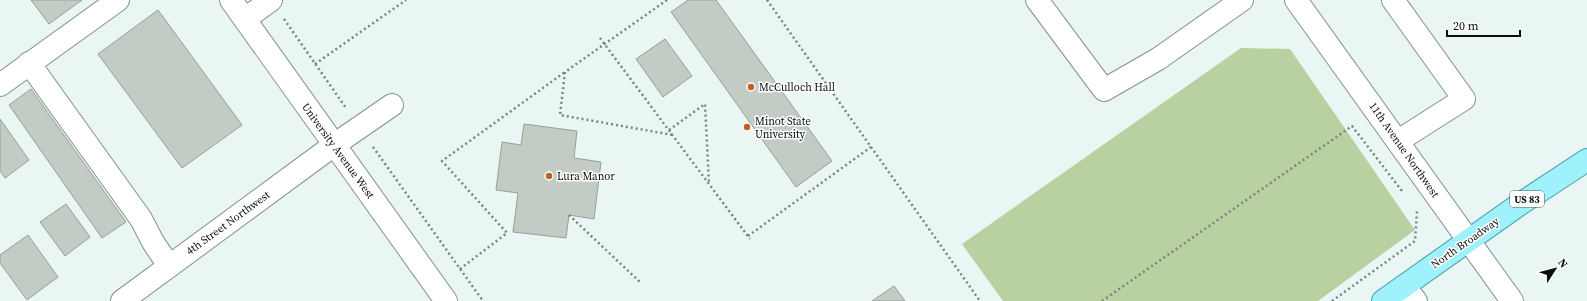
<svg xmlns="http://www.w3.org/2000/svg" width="1587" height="301" font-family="'Source Serif 4',serif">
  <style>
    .green { fill: #b9d0a0 }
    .building { fill: #c2ccc5; stroke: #969f98 }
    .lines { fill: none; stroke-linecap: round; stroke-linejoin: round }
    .minor-casing { stroke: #86918f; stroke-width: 24 }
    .major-casing { stroke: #419ca7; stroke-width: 24 }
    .path { stroke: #7b8482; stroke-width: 2.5; stroke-dasharray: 2 3; stroke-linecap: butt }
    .minor { stroke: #fff; stroke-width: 22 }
    .major { stroke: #9ff1fc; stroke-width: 22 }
    .poi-dot { fill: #c16120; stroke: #fff; stroke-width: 1.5 }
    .labels { text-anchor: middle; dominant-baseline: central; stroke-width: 3; stroke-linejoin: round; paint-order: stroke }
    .shield { fill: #fff; stroke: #545756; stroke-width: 1 }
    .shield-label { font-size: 10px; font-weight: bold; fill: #0a0f0e }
    .poi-label { font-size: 11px; fill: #0a0f0e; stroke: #fff; text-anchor: start }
    .street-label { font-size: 11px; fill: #0a0f0e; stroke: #fff }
  </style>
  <rect width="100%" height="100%" fill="#e9f6f3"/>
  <path class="green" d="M1241 48 1290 49 1415 230 1318 301H1003L962 244Z"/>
  <g class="building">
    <path d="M31 0H82L49 24Z"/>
    <path d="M688 0H716L832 161 796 187 671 12Z"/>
    <path d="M158 10 242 125 182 168 98 54Z"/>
    <path d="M665 39 692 76 663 97 636 59Z"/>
    <path d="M31 89 126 222 102 238 9 105Z"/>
    <path d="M0 119 29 160 5 178 0 171Z"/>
    <path d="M524 124 577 131 574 158 601 162 594 219 569 215 566 238 513 232 518 193 496 190 502 142 521 145Z"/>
    <path d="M66 204 90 237 65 256 40 222Z"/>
    <path d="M28 235 58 277 27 300 0 263V255Z"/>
    <path d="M894 286 905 301H872Z"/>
  </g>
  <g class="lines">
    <g class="minor-casing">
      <g id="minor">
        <path d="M231 0 446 301"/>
        <path d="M1037 0 1104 90 1158 59 1242 0"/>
        <path d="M1296 0 1512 301"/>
        <path d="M1393 0 1464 99 1398 141"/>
        <path d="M245 19 271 0"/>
        <path d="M29 63 141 219 153 242 169 266"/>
        <path d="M0 85 118 0"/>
        <path d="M1404 286 1416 301"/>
        <path d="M122 301 334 145 392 105"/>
      </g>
    </g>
    <g class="major-casing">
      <path id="major" d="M1383 301 1520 204 1587 160"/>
    </g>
    <g class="path">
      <path d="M667 0 565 72 560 115 673 135"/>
      <path d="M767 0 980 301"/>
      <path d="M284 19 346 108"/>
      <path d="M600 38 750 239"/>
      <path d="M315 64 406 0"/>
      <path d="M669 130 705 104 709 184"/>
      <path d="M373 147 483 301"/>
      <path d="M569 215 641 283"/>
      <path d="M748 236 871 147"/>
      <path d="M460 269 507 233 442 161 565 72"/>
      <path d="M1102 301 1352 126 1402 191"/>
      <path d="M1332 301 1415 241 1417 211"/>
    </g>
    <use href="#minor" class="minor"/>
    <use href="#major" class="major"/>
  </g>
  <g class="poi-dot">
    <circle cx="751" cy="87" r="4"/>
    <circle cx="747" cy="127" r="4"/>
    <circle cx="549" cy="176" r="4"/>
  </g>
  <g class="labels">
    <rect class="shield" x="1510" y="191" width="34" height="16" rx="3"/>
    <g class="shield-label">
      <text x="1527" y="199">US 83</text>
    </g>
    <g class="poi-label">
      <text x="759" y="87">McCulloch Hall</text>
      <text x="755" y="121">Minot State<tspan x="755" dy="13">University</tspan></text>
      <text x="557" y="176">Lura Manor</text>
    </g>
    <g class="street-label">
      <text transform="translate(1404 150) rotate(55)">11th Avenue Northwest</text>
      <text transform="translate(338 151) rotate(54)">University Avenue West</text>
      <text transform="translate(228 223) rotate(-36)">4th Street Northwest</text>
      <text transform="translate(1465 243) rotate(-35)">North Broadway</text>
    </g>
  </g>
  <g transform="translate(1555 269) rotate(54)" stroke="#ffffff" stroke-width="3" paint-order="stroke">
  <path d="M0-3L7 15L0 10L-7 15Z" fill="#0a0f0e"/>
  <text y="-6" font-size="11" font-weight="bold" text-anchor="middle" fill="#0a0f0e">N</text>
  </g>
  <path d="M1447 30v6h73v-6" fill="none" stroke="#0a0f0e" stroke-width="2"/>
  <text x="1453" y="30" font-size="12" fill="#0a0f0e" stroke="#ffffff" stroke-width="3" paint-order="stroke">20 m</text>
</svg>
